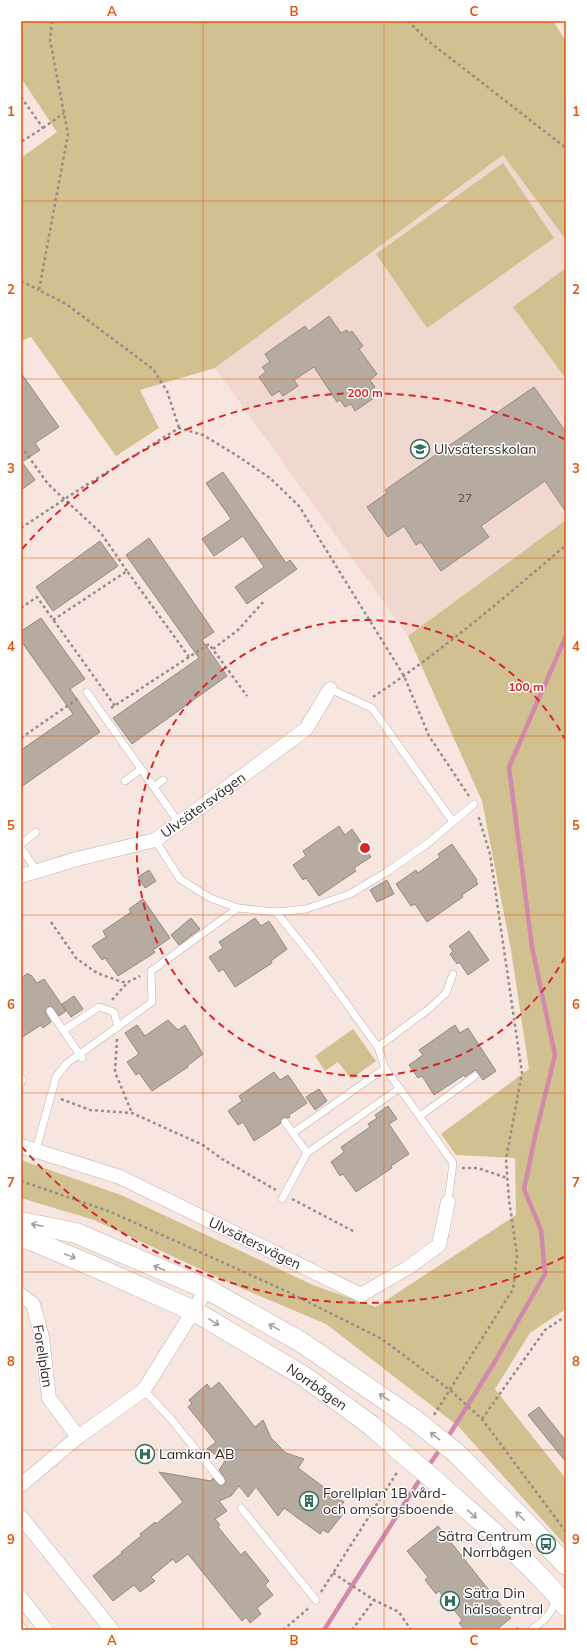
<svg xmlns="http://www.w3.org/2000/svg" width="587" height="1651" font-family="Mulish,sans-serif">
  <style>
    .built { fill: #f0d8cf }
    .green { fill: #d1c190 }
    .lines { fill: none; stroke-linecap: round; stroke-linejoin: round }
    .stream { stroke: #d18aaa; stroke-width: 4.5 }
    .building { fill: #b6aba0; stroke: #958a80 }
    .lane-casing { stroke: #c0b0aa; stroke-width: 8 }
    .street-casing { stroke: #c0b0aa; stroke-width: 15 }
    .secondary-casing { stroke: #c0b0aa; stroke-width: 21 }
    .path { stroke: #988c88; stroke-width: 2.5; stroke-dasharray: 3 3; stroke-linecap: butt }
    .lane { stroke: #fff; stroke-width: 7 }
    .street { stroke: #fff; stroke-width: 14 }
    .secondary { stroke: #fff; stroke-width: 20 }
    .secondary-bridge-casing { stroke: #c0b0aa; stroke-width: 21; stroke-linecap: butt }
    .secondary-bridge { stroke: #fff; stroke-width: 20 }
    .oneway { stroke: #a19f9e }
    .grid { fill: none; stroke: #df570d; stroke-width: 1; stroke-opacity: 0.55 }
    .ring { fill: none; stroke: #d62828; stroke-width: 2; stroke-dasharray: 7 5 }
    .labels { text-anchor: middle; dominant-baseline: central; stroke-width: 3; stroke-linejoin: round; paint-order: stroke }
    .number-label { font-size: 12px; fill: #514a45 }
    .poi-label { font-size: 14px; fill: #2f2927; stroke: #fff; text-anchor: start }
    .street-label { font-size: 14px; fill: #2f2927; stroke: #fff }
    .centre { fill: #d62828; stroke: #fff; stroke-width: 2 }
    .ring-label { font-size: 12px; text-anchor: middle; font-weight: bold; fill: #d62828; stroke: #fff; stroke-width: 3; stroke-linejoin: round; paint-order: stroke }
    .neatline { fill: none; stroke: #df570d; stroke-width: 1.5 }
    .grid-label { font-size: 13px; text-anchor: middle; font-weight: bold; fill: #df570d }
  </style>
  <rect width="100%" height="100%" fill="#f7e6e0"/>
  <path class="built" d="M503 155 566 240V268L513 307 566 379V520L408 636 215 368Z"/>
  <g class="green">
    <path d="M21 21H553L566 41V240L503 155 215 368 140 390 159 428 116 456 31 337 21 341V158L57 132 21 78Z"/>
    <path d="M503 163 554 238 427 328 376 254Z"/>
    <path d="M566 268V379L513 307Z"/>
    <path d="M566 520V1309L530 1333 495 1389 566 1479V1546L458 1426 326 1324 241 1288 94 1220 21 1198V1160L121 1195 313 1285 376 1307 516 1215 515 1158 456 1155 441 1134 529 1069 511 950 482 801 408 636Z"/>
    <path d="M353 1029 376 1061 351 1079 338 1062 325 1071 315 1056Z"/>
  </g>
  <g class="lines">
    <g class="stream">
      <path d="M446 1440 494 1363 545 1274 541 1230 524 1189 536 1132 555 1055 532 947 509 767 566 636"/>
      <path d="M427 1468 441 1448"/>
      <path d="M324 1630 422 1476"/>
    </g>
  </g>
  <g class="building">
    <path d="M329 316 341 333 347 330 349 333 352 331 363 346 359 349 377 374 370 380 375 387 370 391 374 398 355 411 351 404 345 407 340 400 337 402 314 367 294 380 298 386 283 396 279 391 272 396 259 377 266 372 262 367 270 362 265 354 305 326 309 331Z"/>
    <path d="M21 373 59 427 35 443 40 450 22 462 35 480 21 490Z"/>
    <path d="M534 387 566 432V512L545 481 481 526 489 537 441 571 421 542 416 545 404 526 388 537 367 507 387 493 385 490Z"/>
    <path d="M223 472 286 563 290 560 297 569 247 604 235 587 264 567 243 536 214 556 202 539 231 519 206 483Z"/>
    <path d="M149 538 214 632 202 640 227 676 132 744 113 718 199 658 126 555Z"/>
    <path d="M100 541 118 566 53 611 36 587Z"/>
    <path d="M41 618 85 679 70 689 100 732 21 787V750L73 714 21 641V631Z"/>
    <path d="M339 826 345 835 352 829 371 857 354 868 356 871 319 896 306 878 303 880 293 865 306 856 303 851Z"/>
    <path d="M452 844 477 880 476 881 478 884 462 895 463 897 427 922 415 904 411 906 396 884 416 870 418 873 440 857 438 854Z"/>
    <path d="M149 870 156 881 145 888 138 877Z"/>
    <path d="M387 880 394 894 377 902 370 890Z"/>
    <path d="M143 899 170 938 153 950 155 952 154 953 118 976 105 958 102 960 92 946 106 937 103 931 131 912 129 909Z"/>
    <path d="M191 918 200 929 179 945 171 935Z"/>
    <path d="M255 918 261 926 269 921 287 949 271 961 272 963 235 987 223 969 219 972 209 957 223 948 219 942Z"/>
    <path d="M469 931 489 960 468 975 459 962 457 964 450 954 453 951 449 946Z"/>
    <path d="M28 973 30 976 31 975 37 983 44 979 66 1011 59 1016 52 1007H48L45 1012 51 1022 43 1028 41 1025 21 1038V978Z"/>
    <path d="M74 996 83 1009 71 1017 62 1004Z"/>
    <path d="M168 1020 178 1030 185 1025 203 1054 187 1066 188 1067 152 1091 139 1073 136 1075 127 1062 139 1054 125 1033 137 1025 145 1036Z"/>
    <path d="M455 1025 460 1033 468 1028 496 1071 483 1080 476 1070 472 1072 465 1077 464 1075 434 1095 422 1076 418 1078 409 1065 423 1055 419 1050Z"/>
    <path d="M274 1072 280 1080 288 1075 307 1103 289 1115 290 1117 288 1118 285 1117 282 1118 280 1124 254 1141 243 1122 238 1125 228 1111 242 1101 239 1096Z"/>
    <path d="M319 1089 327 1101 315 1110 306 1097Z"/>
    <path d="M388 1106 397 1119 389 1124 409 1154 391 1166 392 1168 356 1192 343 1174 340 1176 331 1162 344 1152 341 1147 370 1127 368 1124 377 1118 375 1115Z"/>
    <path d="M219 1382 255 1427 263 1420 271 1438 286 1453 304 1459 298 1468 344 1502 338 1510 343 1514 328 1533 323 1530 320 1534 284 1508 278 1516 256 1487 248 1497 239 1486 231 1496 219 1501 227 1511 215 1519 220 1525 218 1527 241 1555 245 1551 269 1581 265 1585 273 1595 257 1608 261 1614 250 1623 246 1617 242 1621 188 1554 176 1563 173 1559 151 1577 155 1581 140 1592 134 1585 113 1601 93 1576 122 1553 121 1552 141 1536 140 1534 155 1522 156 1524 183 1502 159 1472 211 1481 213 1478 220 1486 225 1483V1478L219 1470 225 1461 207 1449 216 1442 188 1407 192 1404 189 1400 207 1384 211 1389Z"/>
    <path d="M539 1407 566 1441V1462L528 1415Z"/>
    <path d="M438 1526 511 1618 496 1630H465L459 1623 462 1620 439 1591 436 1594 425 1580 428 1577 407 1551Z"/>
  </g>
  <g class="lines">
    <g class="lane-casing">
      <g id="lane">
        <path d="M330 689 372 708 453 822"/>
        <path d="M87 692 179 823"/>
        <path d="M125 781 141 769"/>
        <path d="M154 787 163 780"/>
        <path d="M155 840 180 879 210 898 238 908 276 912 306 909 350 894 385 873 427 844 474 804"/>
        <path d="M21 844 36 832"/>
        <path d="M21 848 37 871"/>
        <path d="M276 912 317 963 378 1047 385 1068 453 1163 448 1202"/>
        <path d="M50 1011 82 1058"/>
        <path d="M64 1030 99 1007 114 1012 118 1027"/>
        <path d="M378 1047 430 1008 446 993 453 974"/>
        <path d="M21 1078 22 1079 21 1083"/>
        <path d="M420 1116 475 1076"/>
        <path d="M293 1133 385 1068"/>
        <path d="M36 1150 56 1077 66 1064 152 1002 151 971 238 908"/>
        <path d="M307 1153 400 1088"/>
        <path d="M282 1199 307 1153 285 1122"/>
        <path d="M144 1390 171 1419 221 1481"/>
        <path d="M241 1508 316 1600"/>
        <path d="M21 1626 24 1630"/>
        <path d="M531 1630C544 1620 553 1615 555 1598"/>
      </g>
    </g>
    <g class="street-casing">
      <g id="street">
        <path d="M21 876 77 859 155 840 179 823 306 729 330 689"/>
        <path d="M21 1146 120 1177 361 1295 409 1267 439 1245 448 1202"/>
        <path d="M21 1295 33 1304 42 1337 49 1398 78 1437"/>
        <path d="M21 1485 78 1437 144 1390 207 1289"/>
        <path d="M21 1517 112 1630"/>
        <path d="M21 1598 46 1630"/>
      </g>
    </g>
    <g class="secondary-casing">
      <g id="secondary">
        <path d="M21 1222 76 1233 207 1289 301 1342 415 1420"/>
        <path d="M21 1236 95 1267 194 1311 305 1377 372 1426 401 1452"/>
        <path d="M455 1452 532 1529 566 1565"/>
        <path d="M432 1478C478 1519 527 1559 566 1606"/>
      </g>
    </g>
    <g class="path">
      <path d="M52 21 50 40 68 134 39 290 66 304 153 369 167 391 179 428"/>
      <path d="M408 21 427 40 566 148"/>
      <path d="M21 97 43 128 21 142"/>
      <path d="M43 128 64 113"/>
      <path d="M21 281 39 290"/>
      <path d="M21 446 48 484 101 533 127 571"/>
      <path d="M21 528 80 489 179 428 203 435 236 455 270 478 299 506 404 676 429 736 469 796"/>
      <path d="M21 608 37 597 115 706"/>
      <path d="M53 620 127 571 189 657"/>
      <path d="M213 649 238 630 265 600"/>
      <path d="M373 697C441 652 504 598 566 545"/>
      <path d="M111 708 209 644 247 696"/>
      <path d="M21 738 80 697"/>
      <path d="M51 922 76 958 97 973 122 982H128L140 976"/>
      <path d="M112 1000 128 982"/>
      <path d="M117 1039 115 1072 132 1113"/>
      <path d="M61 1099 90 1110 132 1113 203 1145 222 1159 276 1190"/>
      <path d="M462 1168H478L507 1178"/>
      <path d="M21 1181 111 1212 286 1291 382 1339 450 1390 482 1419 566 1532"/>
      <path d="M292 1199 355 1232"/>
      <path d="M434 1415 513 1289 517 1255 509 1200 506 1159 522 1073 490 854 478 815"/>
      <path d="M482 1419 545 1330 566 1316"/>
      <path d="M333 1573 374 1600 399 1612 411 1630"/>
      <path d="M321 1592 398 1471"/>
      <path d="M283 1630 310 1607"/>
      <path d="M352 1630 374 1600"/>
      <path d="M516 1630 520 1626"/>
    </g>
    <use href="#lane" class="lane"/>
    <use href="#street" class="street"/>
    <use href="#secondary" class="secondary"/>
    <g class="secondary-bridge-casing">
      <g id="secondary-bridge">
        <path d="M415 1420 455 1452"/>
        <path d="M401 1452 432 1478"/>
      </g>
    </g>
    <use href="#secondary-bridge" class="secondary-bridge"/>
  </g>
  <defs><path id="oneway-shaft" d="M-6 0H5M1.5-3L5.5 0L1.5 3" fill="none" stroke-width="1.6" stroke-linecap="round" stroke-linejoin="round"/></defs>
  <g class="oneway">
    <use href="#oneway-shaft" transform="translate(37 1225) rotate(-168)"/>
    <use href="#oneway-shaft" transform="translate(70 1256) rotate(22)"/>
    <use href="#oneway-shaft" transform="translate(159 1268) rotate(-157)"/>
    <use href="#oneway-shaft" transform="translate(214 1322) rotate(31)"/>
    <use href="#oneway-shaft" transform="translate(274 1327) rotate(-151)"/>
    <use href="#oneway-shaft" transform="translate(384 1397) rotate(-146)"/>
    <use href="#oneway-shaft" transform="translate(435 1436) rotate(-141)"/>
    <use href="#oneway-shaft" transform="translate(472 1514) rotate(42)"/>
    <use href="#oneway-shaft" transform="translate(520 1516) rotate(-135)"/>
  </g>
  <path class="grid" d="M203 21V1630M384 21V1630M21 201H566M21 379H566M21 558H566M21 736H566M21 915H566M21 1093H566M21 1272H566M21 1450H566"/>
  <g class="ring">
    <path d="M565 957A228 228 0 1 1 565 739"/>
    <path d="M564 1257A455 455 0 0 1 22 1147M22 549A455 455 0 0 1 564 439"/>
  </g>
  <defs>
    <g id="school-ring" transform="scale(1)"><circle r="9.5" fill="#fff" stroke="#326f5a" stroke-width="1.5"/><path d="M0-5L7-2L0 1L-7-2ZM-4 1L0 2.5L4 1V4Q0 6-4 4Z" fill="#326f5a"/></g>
    <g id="hospital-ring" transform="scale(1)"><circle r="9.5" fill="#fff" stroke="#326f5a" stroke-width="1.5"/><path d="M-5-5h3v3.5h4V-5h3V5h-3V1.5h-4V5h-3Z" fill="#326f5a"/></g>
    <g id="building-ring" transform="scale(1)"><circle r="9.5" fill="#fff" stroke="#326f5a" stroke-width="1.5"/><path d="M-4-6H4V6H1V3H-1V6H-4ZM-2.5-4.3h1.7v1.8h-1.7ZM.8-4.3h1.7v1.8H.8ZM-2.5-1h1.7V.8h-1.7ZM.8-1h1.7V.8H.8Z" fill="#326f5a"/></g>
    <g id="bus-ring" transform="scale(1)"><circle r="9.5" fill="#fff" stroke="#326f5a" stroke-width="1.5"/><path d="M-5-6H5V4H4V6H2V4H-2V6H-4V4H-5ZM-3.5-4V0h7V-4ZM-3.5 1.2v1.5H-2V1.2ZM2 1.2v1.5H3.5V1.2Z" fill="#326f5a"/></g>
  </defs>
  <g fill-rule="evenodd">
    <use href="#school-ring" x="420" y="449"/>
    <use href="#hospital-ring" x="145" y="1454"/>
    <use href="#building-ring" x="309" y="1501"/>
    <use href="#bus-ring" x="546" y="1544"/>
    <use href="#hospital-ring" x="450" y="1601"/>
  </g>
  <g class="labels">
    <g class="number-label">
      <text x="465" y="497">27</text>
    </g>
    <g class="poi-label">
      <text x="434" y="449">Ulvsätersskolan</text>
      <text x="159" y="1454">Lamkan AB</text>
      <text x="323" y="1493">Forellplan 1B vård-<tspan x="323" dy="16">och omsorgsboende</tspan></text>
      <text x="532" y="1536" text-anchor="end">Sätra Centrum<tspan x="532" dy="16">Norrbågen</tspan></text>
      <text x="464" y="1593">Sätra Din<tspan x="464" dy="16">hälsocentral</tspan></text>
    </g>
    <g class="street-label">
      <text transform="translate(203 805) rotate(-36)">Ulvsätersvägen</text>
      <text transform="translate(255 1243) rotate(26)">Ulvsätersvägen</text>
      <text transform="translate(43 1356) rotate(81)">Forellplan</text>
      <text transform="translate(317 1387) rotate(35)">Norrbågen</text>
    </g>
  </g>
  <circle cx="365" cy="848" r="6" class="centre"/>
  <g class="ring-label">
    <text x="365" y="397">200 m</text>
    <text x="526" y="691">100 m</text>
  </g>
  <rect width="587" height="1651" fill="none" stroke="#ffffff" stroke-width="44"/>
  <rect x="22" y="22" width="543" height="1607" class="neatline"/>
  <g class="grid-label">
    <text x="112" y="16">A</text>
    <text x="294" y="16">B</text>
    <text x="474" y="16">C</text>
    <text x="11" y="116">1</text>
    <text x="576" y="116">1</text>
    <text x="11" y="294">2</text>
    <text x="576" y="294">2</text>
    <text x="11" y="473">3</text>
    <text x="576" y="473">3</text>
    <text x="11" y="651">4</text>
    <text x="576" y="651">4</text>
    <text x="11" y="830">5</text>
    <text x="576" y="830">5</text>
    <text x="11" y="1009">6</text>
    <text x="576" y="1009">6</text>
    <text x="11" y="1187">7</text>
    <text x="576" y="1187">7</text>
    <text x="11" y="1366">8</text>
    <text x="576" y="1366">8</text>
    <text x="11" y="1544">9</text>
    <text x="576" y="1544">9</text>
    <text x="112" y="1645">A</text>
    <text x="294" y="1645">B</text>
    <text x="474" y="1645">C</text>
  </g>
</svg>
